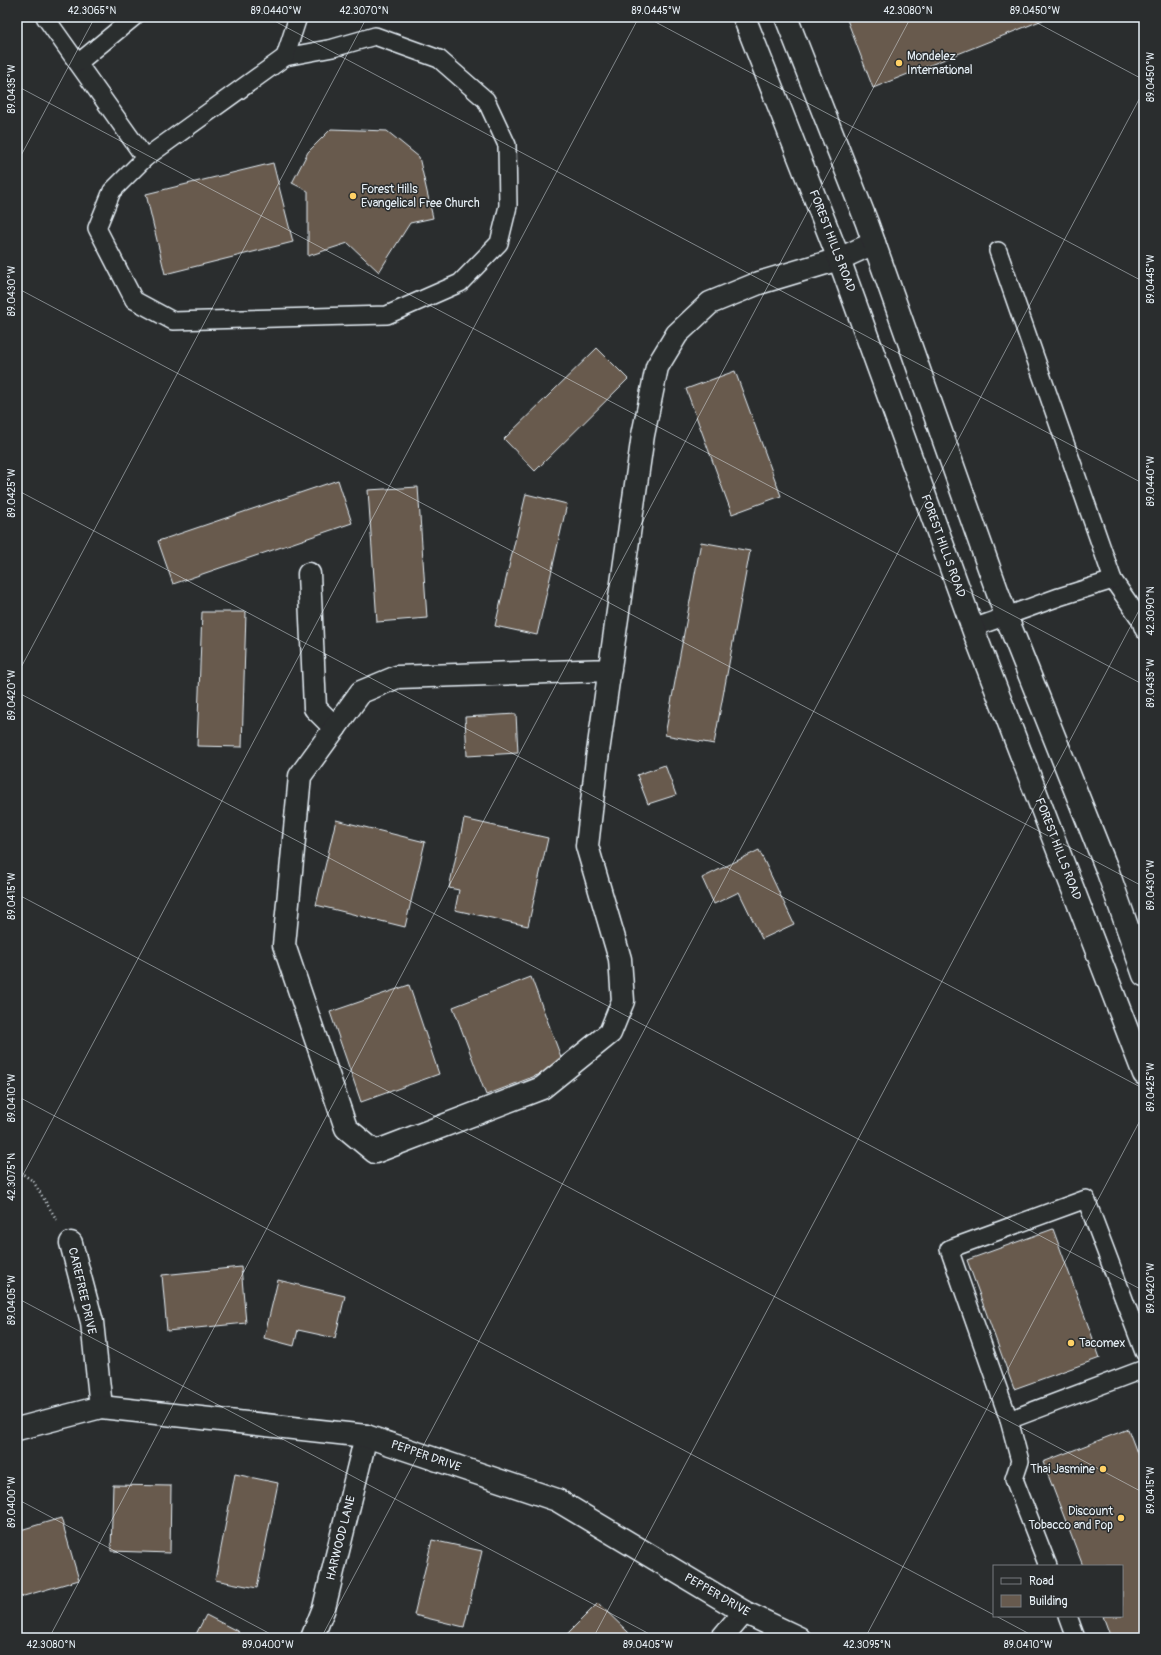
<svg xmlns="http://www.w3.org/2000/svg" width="1161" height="1655" font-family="Pangolin,sans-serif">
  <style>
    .building { fill: #675a4e; stroke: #e8f1f8 }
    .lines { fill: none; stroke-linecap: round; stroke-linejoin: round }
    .lane-casing { stroke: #e8f1f8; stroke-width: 20 }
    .street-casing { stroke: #e8f1f8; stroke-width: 25 }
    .secondary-casing { stroke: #e8f1f8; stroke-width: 25 }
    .path { stroke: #e8f1f8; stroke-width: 2.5; stroke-dasharray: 1 3; stroke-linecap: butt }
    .lane { stroke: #2a2d2e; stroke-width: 17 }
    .street { stroke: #2a2d2e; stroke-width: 22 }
    .secondary { stroke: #2a2d2e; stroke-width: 22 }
    .ticks { fill: none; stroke: #e8f1f8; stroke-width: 1; stroke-opacity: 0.45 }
    .poi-dot { fill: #ffd166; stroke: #2a2d2e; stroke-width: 1.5 }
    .labels { text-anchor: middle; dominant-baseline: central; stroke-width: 3; stroke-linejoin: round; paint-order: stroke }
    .poi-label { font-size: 12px; fill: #e8f1f8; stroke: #2a2d2e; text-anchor: start }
    .street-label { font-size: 12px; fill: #e8f1f8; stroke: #2a2d2e }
    .neatline { fill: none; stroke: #e8f1f8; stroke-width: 1.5 }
    .ticks-label { font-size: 10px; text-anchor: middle; fill: #e8f1f8 }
  </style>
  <rect width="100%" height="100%" fill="#2a2d2e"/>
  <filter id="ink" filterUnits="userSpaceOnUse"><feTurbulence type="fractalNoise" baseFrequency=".025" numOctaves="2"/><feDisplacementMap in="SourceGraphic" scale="8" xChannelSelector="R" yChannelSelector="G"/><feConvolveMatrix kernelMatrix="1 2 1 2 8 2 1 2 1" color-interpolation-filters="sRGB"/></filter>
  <g filter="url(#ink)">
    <g class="building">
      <path d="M846 17H1050L873 88Z"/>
      <path d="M331 129 387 131 419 157 433 218 410 223 379 272 348 243 308 256V191L292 183 308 152Z"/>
      <path d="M273 163 293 242 165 274 146 194Z"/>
      <path d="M597 348 628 379 535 471 504 439Z"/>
      <path d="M735 371 781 496 732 514 686 389Z"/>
      <path d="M338 480 352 523 173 584 158 541Z"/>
      <path d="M418 487 427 618 377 622 368 490Z"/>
      <path d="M526 494 567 504 537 635 495 626Z"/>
      <path d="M701 542 750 551 714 744 665 735Z"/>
      <path d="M202 612H246L242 747 197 746Z"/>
      <path d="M516 714 518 753 467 756 465 717Z"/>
      <path d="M665 765 676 795 648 804 637 775Z"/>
      <path d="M464 819 548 838 528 926 455 910 459 890 449 888Z"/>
      <path d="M336 820 425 842 405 927 316 905Z"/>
      <path d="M759 850 794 924 762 939 739 892 714 904 702 878Z"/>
      <path d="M531 977 564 1065 486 1095 453 1007Z"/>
      <path d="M409 985 439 1074 361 1102 330 1012Z"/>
      <path d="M1053 1229 1100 1358 1014 1389 967 1260Z"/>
      <path d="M241 1267 246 1323 167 1331 162 1275Z"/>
      <path d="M278 1280 345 1296 335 1338 298 1330 294 1346 264 1338Z"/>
      <path d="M1128 1429 1144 1471V1638H1111L1103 1616H1122V1566H1083L1043 1462Z"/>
      <path d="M235 1474 278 1483 257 1588 215 1580Z"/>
      <path d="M113 1485 171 1486 170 1553 111 1551Z"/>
      <path d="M61 1518 79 1580 17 1598V1531Z"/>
      <path d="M432 1540 482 1551 464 1627 414 1615Z"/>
      <path d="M598 1603 629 1633 624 1638H563Z"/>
      <path d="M206 1615 239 1632 235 1638H194Z"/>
    </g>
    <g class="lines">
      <g class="lane-casing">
        <g id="lane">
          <path d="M45 17 145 158"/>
          <path d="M375 36 439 59 486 100 507 145 508 206 499 243 460 283 387 315 173 321 134 300 97 228 112 191 145 158 285 57 333 48Z"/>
          <path d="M285 57 298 17"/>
          <path d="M78 63 134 17"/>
          <path d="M1113 580 1140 619 1144 630"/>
          <path d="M973 628 1059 597 1113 580 998 251"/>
          <path d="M1009 1420 949 1249 1086 1199 1144 1352"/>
          <path d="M1048 1566 1014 1479 1020 1461 1009 1420 1144 1369"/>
          <path d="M1068 1616 1076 1638"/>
        </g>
      </g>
      <g class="street-casing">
        <g id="street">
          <path d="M309 574 315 708 335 728"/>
          <path d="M610 670 397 677 361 692 300 776 284 945 346 1128 375 1152 542 1088 610 1033 623 1001 620 959 587 846 597 759 643 435 657 367 677 334 710 303 759 283 839 259 874 243"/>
          <path d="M71 1243 92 1322 101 1407"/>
          <path d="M312 1638 324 1608 366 1436"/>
          <path d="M722 1638 744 1612"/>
        </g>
      </g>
      <g class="secondary-casing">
        <g id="secondary">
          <path d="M744 17 839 259 976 637 1144 1074"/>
          <path d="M786 17 867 223 1006 616 1108 872 1144 975"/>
          <path d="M17 1429 101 1407 366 1436 557 1500 744 1612 799 1638"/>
        </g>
      </g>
      <path class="path" d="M17 1170 33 1181 58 1222"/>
      <use href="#lane" class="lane"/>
      <use href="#street" class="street"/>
      <use href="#secondary" class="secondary"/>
    </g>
  </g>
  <path class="ticks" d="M267 17 1144 484M646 17 1144 282M1026 17 1144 80M17 86 1144 685M17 163 95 17M17 288 1144 887M17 490 1144 1089M17 675 367 17M17 692 1144 1291M17 894 1144 1493M17 1096 994 1615M17 1186 639 17M17 1298 657 1638M17 1499 278 1638M996 1616 1037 1638M49 1638 911 17M321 1638 1144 90M593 1638 1144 601M865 1638 1144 1113M1137 1638 1144 1624"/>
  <g class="poi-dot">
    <circle cx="899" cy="63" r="4"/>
    <circle cx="353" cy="196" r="4"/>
    <circle cx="1071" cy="1343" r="4"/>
    <circle cx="1103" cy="1469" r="4"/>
    <circle cx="1121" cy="1518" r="4"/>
  </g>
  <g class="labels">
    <g class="poi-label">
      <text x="907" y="56">Mondelez<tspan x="907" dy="14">International</tspan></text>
      <text x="361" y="189">Forest Hills<tspan x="361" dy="14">Evangelical Free Church</tspan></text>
      <text x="1079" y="1343">Tacomex</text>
      <text x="1095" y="1469" text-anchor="end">Thai Jasmine</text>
      <text x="1113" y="1511" text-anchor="end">Discount<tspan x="1113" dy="14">Tobacco and Pop</tspan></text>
    </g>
    <g class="street-label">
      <text transform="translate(832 241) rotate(69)">FOREST HILLS ROAD</text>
      <text transform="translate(943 546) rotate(70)">FOREST HILLS ROAD</text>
      <text transform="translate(1058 849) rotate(69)">FOREST HILLS ROAD</text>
      <text transform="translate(82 1291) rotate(77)">CAREFREE DRIVE</text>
      <text transform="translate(426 1456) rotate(19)">PEPPER DRIVE</text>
      <text transform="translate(341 1538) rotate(-76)">HARWOOD LANE</text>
      <text transform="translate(717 1595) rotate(30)">PEPPER DRIVE</text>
    </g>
  </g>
  <rect width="1161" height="1655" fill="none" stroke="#2a2d2e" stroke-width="44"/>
  <rect x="993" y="1565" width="130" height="52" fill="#2a2d2e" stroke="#767b7f"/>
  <rect x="1001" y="1578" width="20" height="6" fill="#2a2d2e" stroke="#767b7f"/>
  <text x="1029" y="1585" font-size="12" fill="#e8f1f8">Road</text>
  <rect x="1001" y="1595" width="20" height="12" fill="#675a4e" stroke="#767b7f"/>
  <text x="1029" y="1605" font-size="12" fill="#e8f1f8">Building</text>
  <rect x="22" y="22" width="1117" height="1611" class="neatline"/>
  <g class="ticks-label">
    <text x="92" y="14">42.3065°N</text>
    <text x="276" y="14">89.0440°W</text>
    <text x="364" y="14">42.3070°N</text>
    <text x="656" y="14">89.0445°W</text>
    <text x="908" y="14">42.3080°N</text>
    <text x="1035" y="14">89.0450°W</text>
    <text transform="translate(1150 77) rotate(-90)" y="4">89.0450°W</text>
    <text transform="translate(11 89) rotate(-90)" y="4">89.0435°W</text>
    <text transform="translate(1150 279) rotate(-90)" y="4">89.0445°W</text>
    <text transform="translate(11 291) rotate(-90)" y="4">89.0430°W</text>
    <text transform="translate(1150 481) rotate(-90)" y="4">89.0440°W</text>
    <text transform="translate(11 493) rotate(-90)" y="4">89.0425°W</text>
    <text transform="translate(1150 611) rotate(-90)" y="4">42.3090°N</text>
    <text transform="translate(1150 683) rotate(-90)" y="4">89.0435°W</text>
    <text transform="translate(11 695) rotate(-90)" y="4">89.0420°W</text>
    <text transform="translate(1150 885) rotate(-90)" y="4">89.0430°W</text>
    <text transform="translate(11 896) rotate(-90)" y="4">89.0415°W</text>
    <text transform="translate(1150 1087) rotate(-90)" y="4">89.0425°W</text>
    <text transform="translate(11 1098) rotate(-90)" y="4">89.0410°W</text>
    <text transform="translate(11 1177) rotate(-90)" y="4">42.3075°N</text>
    <text transform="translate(1150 1288) rotate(-90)" y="4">89.0420°W</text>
    <text transform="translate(11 1300) rotate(-90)" y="4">89.0405°W</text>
    <text transform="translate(1150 1490) rotate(-90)" y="4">89.0415°W</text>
    <text transform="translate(11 1502) rotate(-90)" y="4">89.0400°W</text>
    <text x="51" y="1648">42.3080°N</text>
    <text x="268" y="1648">89.0400°W</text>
    <text x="648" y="1648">89.0405°W</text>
    <text x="867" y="1648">42.3095°N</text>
    <text x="1028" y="1648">89.0410°W</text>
  </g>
</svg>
